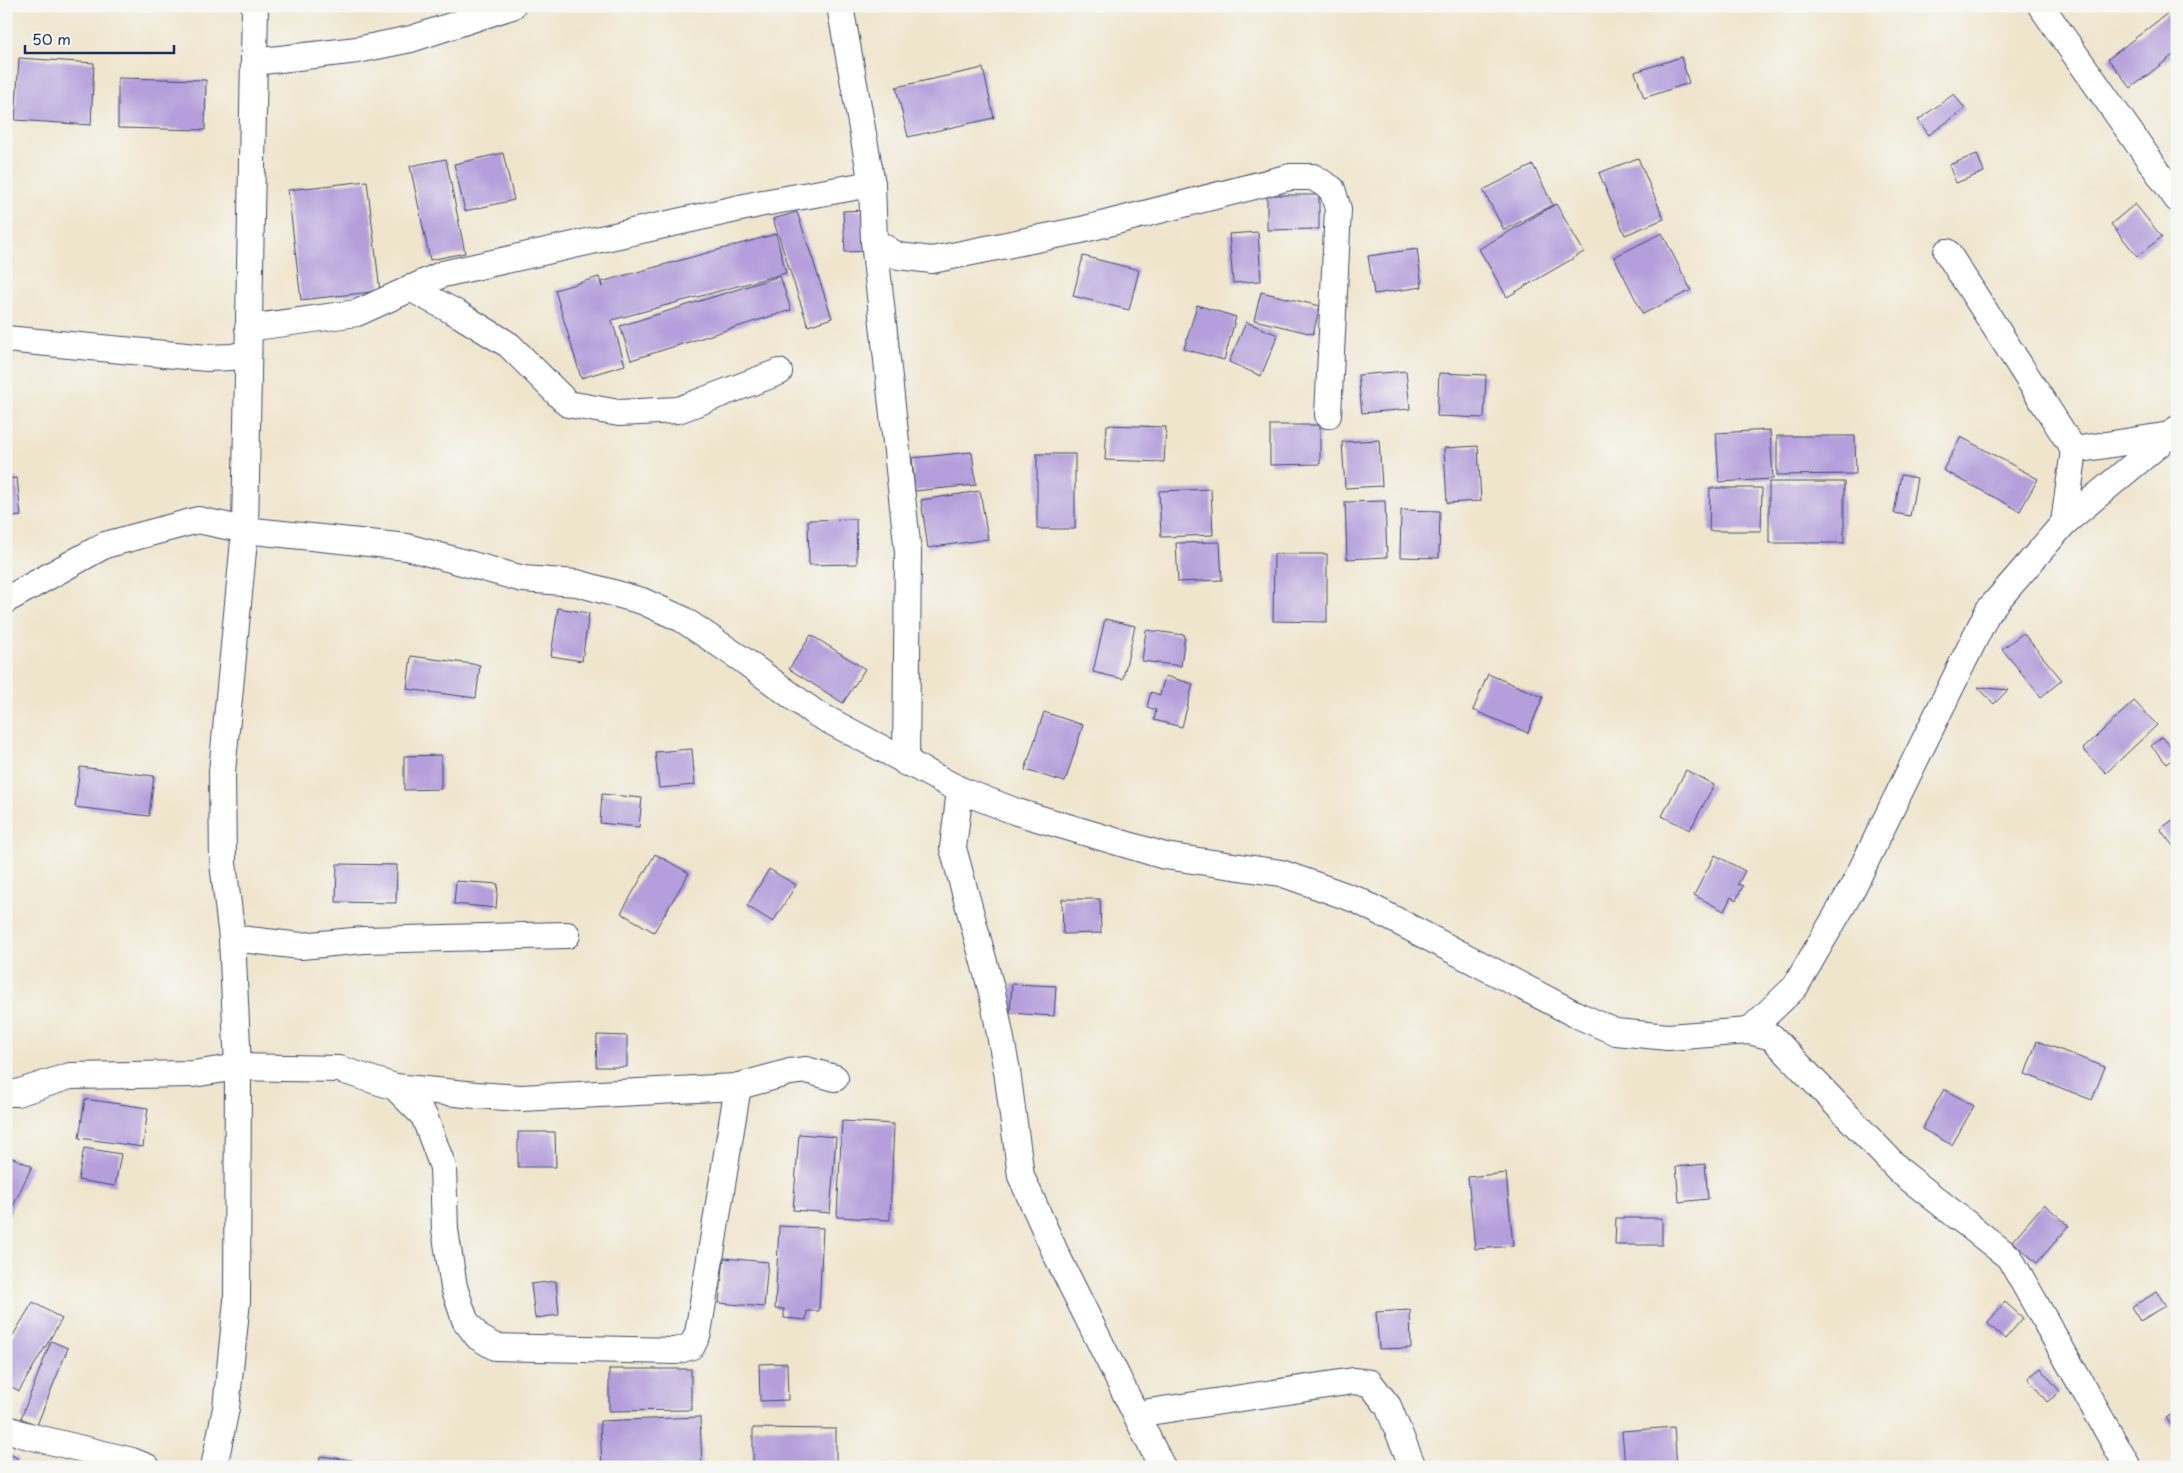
<svg xmlns="http://www.w3.org/2000/svg" width="2183" height="1473" font-family="'Playpen Sans',sans-serif">
  <style>
    .building { fill: #b49edb }
    .lines { fill: none; stroke-linecap: round; stroke-linejoin: round }
    .minor-casing { stroke: #3b4a6e; stroke-width: 28 }
    .minor { stroke: #fff; stroke-width: 26 }
  </style>
  <rect width="100%" height="100%" fill="#f6f6f2"/>
  <filter id="ink" filterUnits="userSpaceOnUse"><feTurbulence type="fractalNoise" baseFrequency=".02" numOctaves="2"/><feDisplacementMap in="SourceGraphic" scale="10" xChannelSelector="R" yChannelSelector="G"/><feConvolveMatrix kernelMatrix="1 2 1 2 8 2 1 2 1" color-interpolation-filters="sRGB"/></filter>
  <filter id="wash" filterUnits="userSpaceOnUse"><feTurbulence type="fractalNoise" baseFrequency=".0096" numOctaves="4" result="noise"/><feDisplacementMap in="SourceGraphic" scale="20" xChannelSelector="R" yChannelSelector="G"/><feGaussianBlur stdDeviation="1.12" result="paint"/><feColorMatrix in="noise" values="0 0 0 0 0 0 0 0 0 0 0 0 0 0 0 0 0 1.4 0 .05"/><feComposite in="paint" operator="in"/></filter>
  <g filter="url(#wash)">
    <rect width="100%" height="100%" fill="#efe5cc"/>
    <g id="blocks">
      <g class="building">
        <path d="M2177 6V52L2131 88 2108 59Z"/>
        <path d="M1681 57 1689 83 1644 98 1635 72Z"/>
        <path d="M19 58 94 63 91 125 15 120Z"/>
        <path d="M983 68 994 118 908 137 896 87Z"/>
        <path d="M118 78 206 80 205 130 118 128Z"/>
        <path d="M1954 94 1965 109 1929 135 1918 120Z"/>
        <path d="M503 153 514 200 465 211 454 164Z"/>
        <path d="M1977 154 1984 172 1956 183 1949 165Z"/>
        <path d="M1638 158 1664 219 1625 235 1599 173Z"/>
        <path d="M446 159 465 253 430 260 410 166Z"/>
        <path d="M1533 165 1553 205 1504 230 1483 190Z"/>
        <path d="M367 181 380 291 301 300 288 190Z"/>
        <path d="M1267 195H1319V229L1267 230Z"/>
        <path d="M1556 204 1584 252 1507 297 1479 249Z"/>
        <path d="M2135 204 2162 237 2137 256 2111 224Z"/>
        <path d="M866 210 868 251 845 252 843 211Z"/>
        <path d="M797 212 832 318 808 326 773 219Z"/>
        <path d="M1258 232 1261 281 1233 283 1229 234Z"/>
        <path d="M1662 233 1691 290 1643 314 1614 257Z"/>
        <path d="M776 234 786 273 612 320 625 365 581 378 555 290 599 277 602 287 601 282Z"/>
        <path d="M1417 249 1422 287 1374 294 1368 256Z"/>
        <path d="M1083 256 1139 270 1129 310 1073 296Z"/>
        <path d="M780 276 791 310 631 360 620 326Z"/>
        <path d="M1261 292 1320 306 1313 334 1254 320Z"/>
        <path d="M1197 305 1236 317 1224 360 1184 349Z"/>
        <path d="M1246 322 1278 335 1261 376 1229 362Z"/>
        <path d="M1406 371 1410 409 1362 413 1358 375Z"/>
        <path d="M1439 373 1486 375 1484 418 1437 416Z"/>
        <path d="M1107 425 1166 427 1164 462 1105 460Z"/>
        <path d="M1270 425H1320V464L1270 465Z"/>
        <path d="M1770 430 1773 479 1719 482 1716 433Z"/>
        <path d="M1777 436H1855L1856 474 1777 475Z"/>
        <path d="M1961 437 2038 479 2020 511 1943 470Z"/>
        <path d="M1379 440 1382 486 1345 488 1342 442Z"/>
        <path d="M1478 446 1481 501 1447 503 1444 448Z"/>
        <path d="M972 452 976 485 915 491 912 458Z"/>
        <rect x="1037" y="454" width="38" height="75"/>
        <path d="M1901 475 1917 478 1910 516 1894 513Z"/>
        <path d="M17 478 21 516 6 518V479Z"/>
        <rect x="1769" y="482" width="75" height="61"/>
        <path d="M1710 488H1762L1761 531H1709Z"/>
        <path d="M1211 489 1213 535 1161 537 1159 491Z"/>
        <path d="M980 491 988 539 928 548 921 500Z"/>
        <path d="M1385 501 1387 557 1347 559 1345 502Z"/>
        <path d="M1401 510 1440 511 1439 558 1400 557Z"/>
        <path d="M856 519 857 564 809 565 808 520Z"/>
        <path d="M1220 542 1222 580 1178 582 1176 543Z"/>
        <path d="M1274 554H1327V622L1273 621Z"/>
        <path d="M558 608 589 613 582 661 551 656Z"/>
        <path d="M1105 619 1135 626 1123 679 1093 672Z"/>
        <path d="M1146 630 1185 635 1181 666 1142 661Z"/>
        <path d="M2023 633 2062 680 2041 697 2002 649Z"/>
        <path d="M811 635 865 669 843 703 789 669Z"/>
        <path d="M411 656 480 665 476 698 407 689Z"/>
        <path d="M1488 674 1543 697 1528 733 1473 710Z"/>
        <path d="M1165 676 1193 684 1182 727 1154 720 1156 710 1147 707 1151 692 1160 695Z"/>
        <path d="M1978 687 2008 690 1994 704Z"/>
        <path d="M2134 701 2157 725 2106 773 2083 749Z"/>
        <path d="M1044 712 1083 725 1065 782 1025 770Z"/>
        <path d="M2162 737 2177 753V756L2167 764 2151 746Z"/>
        <path d="M692 749 695 785 659 788 655 752Z"/>
        <path d="M441 755V789L404 790V756Z"/>
        <path d="M80 767 154 776 149 816 75 807Z"/>
        <path d="M1686 770 1714 785 1690 830 1662 816Z"/>
        <path d="M602 794 642 798 639 827 600 823Z"/>
        <path d="M2177 817V851L2160 829Z"/>
        <path d="M655 854 689 873 654 932 621 913Z"/>
        <path d="M1715 855 1745 871 1738 884 1743 886 1736 900 1731 897 1724 911 1694 895Z"/>
        <path d="M337 864 397 865 396 903 336 902Z"/>
        <path d="M769 869 796 885 773 922 747 906Z"/>
        <path d="M456 881 498 884 496 908 454 904Z"/>
        <path d="M1062 899H1100L1101 933 1063 934Z"/>
        <path d="M1012 984 1056 986 1054 1016 1010 1013Z"/>
        <path d="M597 1035 627 1036V1067H596Z"/>
        <path d="M2037 1041 2105 1067 2092 1100 2025 1074Z"/>
        <path d="M1944 1089 1974 1106 1952 1145 1922 1129Z"/>
        <path d="M85 1099 148 1108 143 1147 79 1138Z"/>
        <path d="M842 1121 894 1124 890 1220 837 1217Z"/>
        <path d="M518 1132H555L556 1167H518Z"/>
        <path d="M799 1134 836 1137 830 1213 793 1210Z"/>
        <path d="M84 1148 121 1154 115 1186 78 1180Z"/>
        <path d="M8 1156 32 1166 6 1221V1159Z"/>
        <path d="M1705 1164 1708 1199 1679 1202 1676 1167Z"/>
        <path d="M1506 1173 1513 1246 1475 1249 1468 1177Z"/>
        <path d="M2044 1204 2069 1226 2037 1263 2012 1241Z"/>
        <path d="M1616 1218H1662V1245H1615Z"/>
        <path d="M779 1226 823 1228 819 1311H807L806 1320 784 1318V1309H775Z"/>
        <path d="M724 1258 768 1262 764 1307 719 1303Z"/>
        <path d="M556 1281 559 1315 535 1318 531 1284Z"/>
        <path d="M2157 1292 2166 1306 2140 1321 2131 1307Z"/>
        <path d="M33 1302 62 1319 19 1391 12 1387 8 1394 6 1347Z"/>
        <path d="M2005 1302 2023 1318 2005 1339 1987 1323Z"/>
        <path d="M1410 1310 1411 1348 1379 1349 1376 1312Z"/>
        <path d="M51 1341 68 1348 37 1425 21 1418Z"/>
        <path d="M787 1363 788 1400 760 1401 759 1364Z"/>
        <path d="M2041 1368 2060 1392 2047 1402 2028 1378Z"/>
        <path d="M609 1369H691V1410L609 1411Z"/>
        <path d="M2177 1410V1434L2165 1418Z"/>
        <path d="M700 1417 702 1467H602L600 1421Z"/>
        <path d="M1674 1427 1677 1467H1625L1622 1431Z"/>
        <path d="M753 1428 836 1429V1467H753Z"/>
        <path d="M6 1452 19 1459 14 1467H6Z"/>
        <path d="M320 1456 352 1460V1467H319Z"/>
      </g>
    </g>
  </g>
  <g filter="url(#ink)">
    <use href="#blocks" fill-opacity="0" stroke="#3b4a6e" stroke-width="1"/>
    <g class="lines">
      <g class="minor-casing">
        <g id="minor">
          <path d="M840 6 872 184 874 241 908 552 906 763"/>
          <path d="M2041 6 2177 199"/>
          <path d="M254 62 357 50 411 39 512 6"/>
          <path d="M874 241 898 256 932 260 1081 230 1290 177H1313L1332 189 1338 209 1328 415"/>
          <path d="M1947 252 2074 450"/>
          <path d="M410 288 460 315 509 345 568 404 619 413 678 410 779 372"/>
          <path d="M248 328 357 313 443 274 763 203 872 184"/>
          <path d="M6 339 207 358 232 357 248 353"/>
          <path d="M2064 523 2074 450 2170 435"/>
          <path d="M6 600 105 545 198 520 245 530 407 547 523 579 577 583 642 601 682 619 743 660 815 713 960 790 1017 812 1165 856 1281 873 1357 900 1575 1014 1616 1032 1668 1037 1749 1031 1772 1037 1901 1172 2009 1257 2128 1467"/>
          <path d="M960 790 953 848 992 992 1007 1071 1021 1176 1056 1254 1162 1467"/>
          <path d="M232 938 301 946 364 940 567 935"/>
          <path d="M1749 1031 1795 987 1852 889 1988 611 2064 523 2177 429"/>
          <path d="M395 1087 424 1116 443 1167 445 1230 454 1287 465 1320 478 1337 495 1347 676 1351 692 1346 698 1333 738 1086"/>
          <path d="M6 1093H17L70 1076 193 1074 238 1067 339 1069 395 1087 476 1095 521 1098 736 1087 790 1072 806 1070 835 1078"/>
          <path d="M1136 1414 1353 1381 1370 1383 1388 1406 1413 1467"/>
          <path d="M6 1428 21 1434 132 1461 147 1467"/>
          <path d="M214 1467 226 1408 237 1301 238 1067 232 938 223 863 222 772 245 530 255 6"/>
        </g>
      </g>
      <use href="#minor" class="minor"/>
    </g>
  </g>
  <rect width="2183" height="1473" fill="none" stroke="#f6f6f2" stroke-width="25"/>
  <path d="M25 45v8h149v-8" fill="none" stroke="#1b2f5e" stroke-width="2.5"/>
  <text x="32" y="45" font-size="15" fill="#1b2f5e" stroke="#f6f6f2" stroke-width="4" paint-order="stroke">50 m</text>
</svg>
